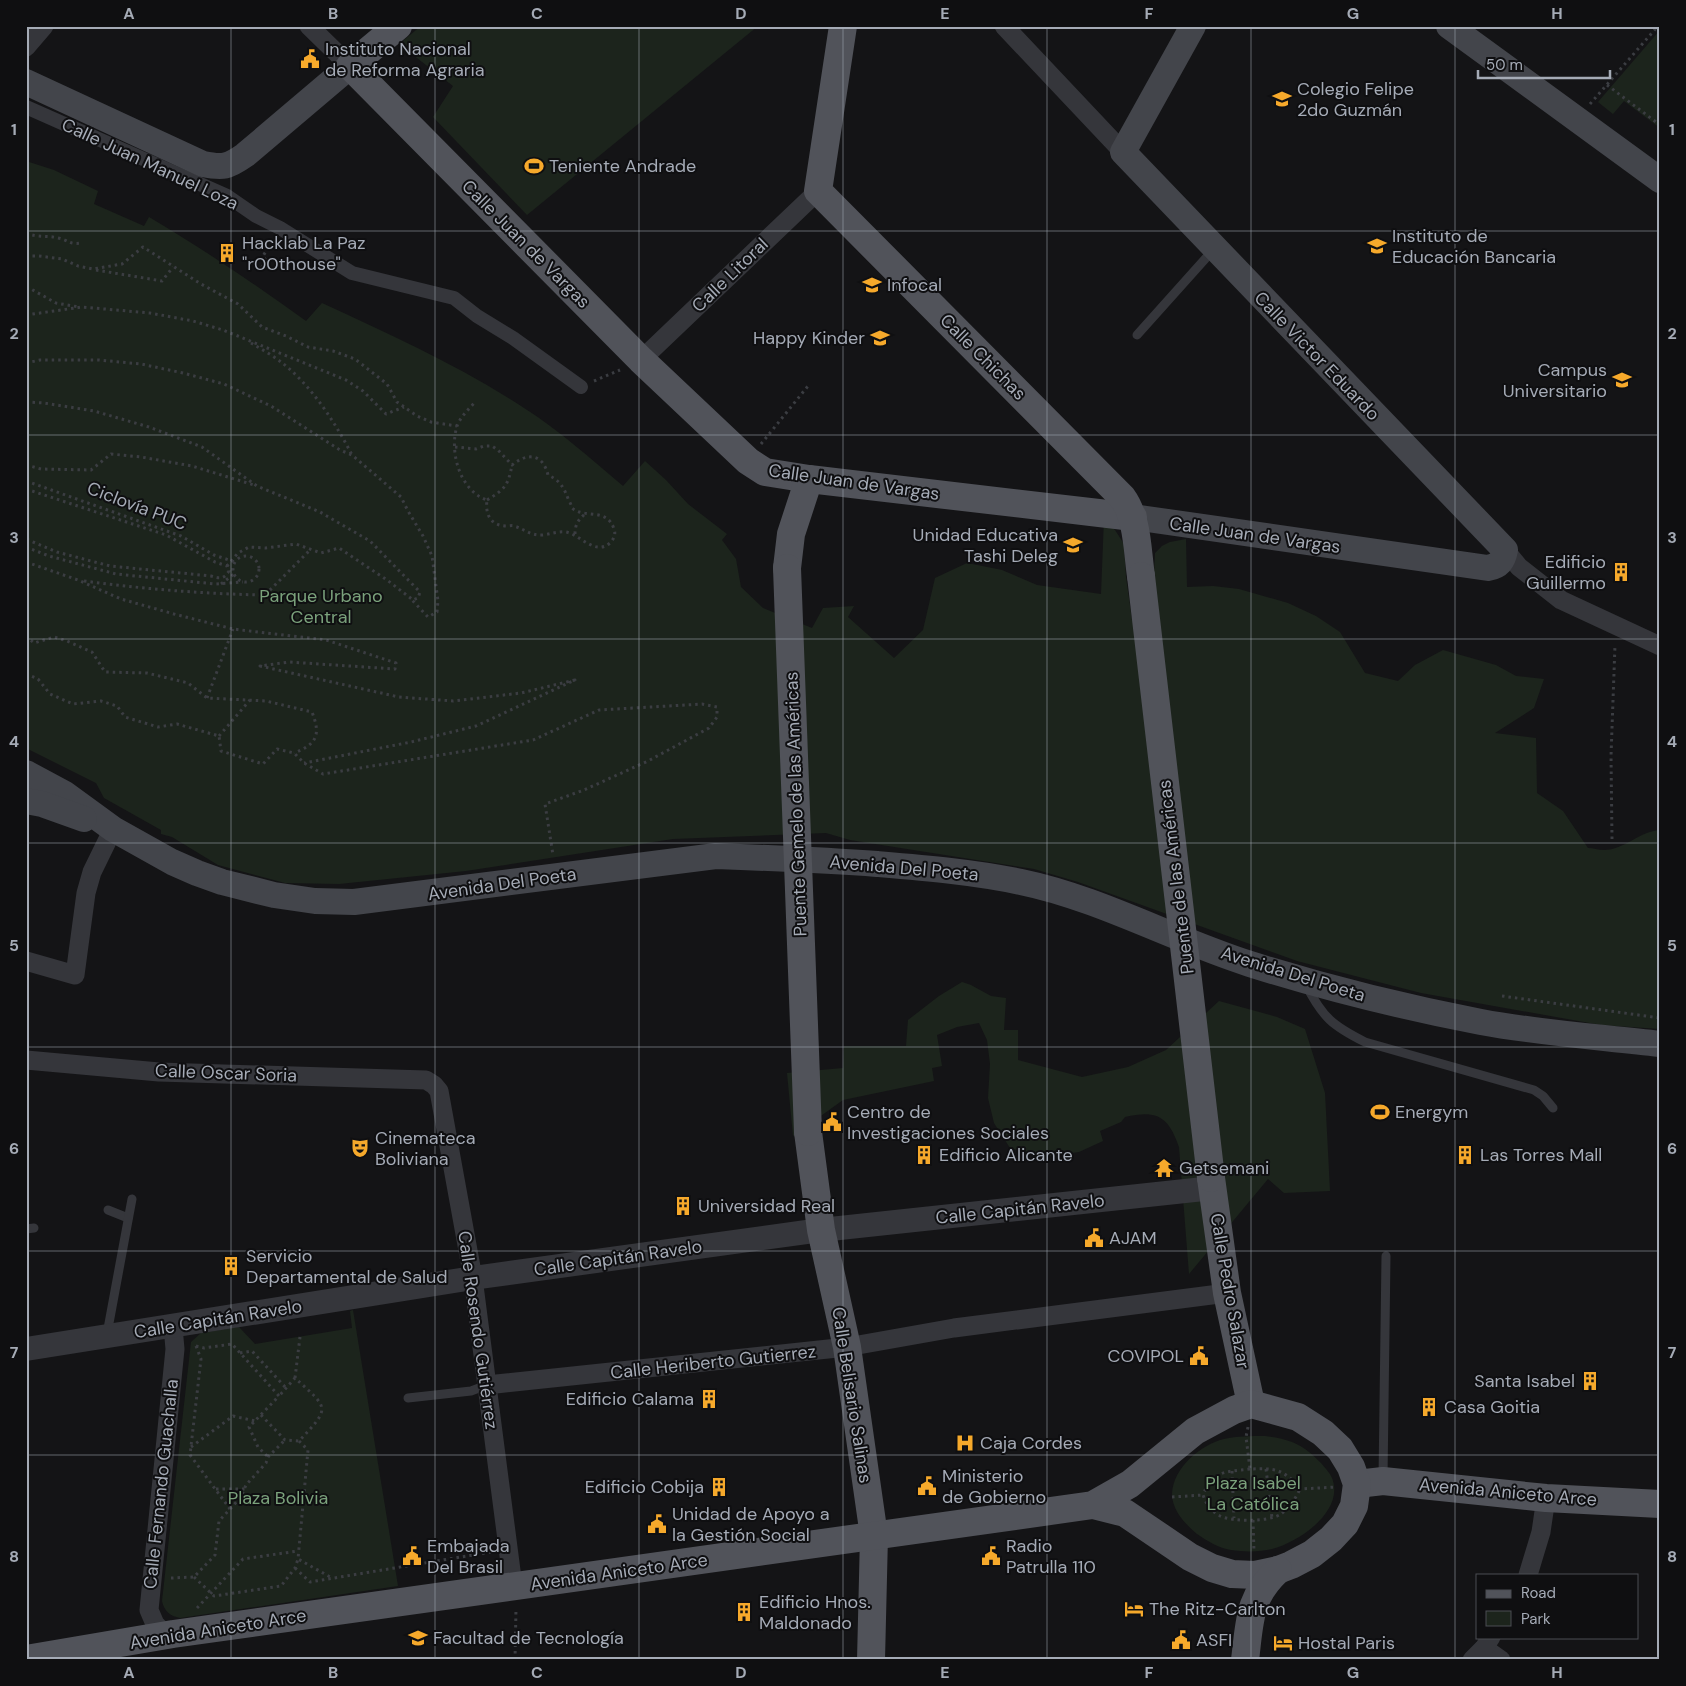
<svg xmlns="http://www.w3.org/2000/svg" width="1686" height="1686" font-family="'DM Sans',sans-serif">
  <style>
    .green { fill: #1c241c }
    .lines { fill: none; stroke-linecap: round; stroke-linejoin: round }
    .path { stroke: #3b3d42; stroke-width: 3; stroke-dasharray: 2.5 4; stroke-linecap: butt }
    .service { stroke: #35363b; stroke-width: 9 }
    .pedestrian { stroke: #35363b; stroke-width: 14 }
    .minor { stroke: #35363b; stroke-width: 19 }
    .tertiary { stroke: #35363b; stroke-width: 24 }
    .secondary { stroke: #43454b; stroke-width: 26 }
    .primary { stroke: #51535a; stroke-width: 28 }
    .primary-bridge { stroke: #51535a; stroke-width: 28 }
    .grid { fill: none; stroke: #a5abb6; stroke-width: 1; stroke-opacity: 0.55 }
    .labels { text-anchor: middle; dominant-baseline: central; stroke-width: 4; stroke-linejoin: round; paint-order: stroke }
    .poi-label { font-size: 18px; fill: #a5abb6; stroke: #0f0f11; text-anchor: start }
    .street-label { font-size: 18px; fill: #a5abb6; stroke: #0f0f11 }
    .park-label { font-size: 18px; fill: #7ba27c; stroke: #0f0f11 }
    .neatline { fill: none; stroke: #a5abb6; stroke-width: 2 }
    .grid-label { font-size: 16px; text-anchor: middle; font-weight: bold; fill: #a5abb6 }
  </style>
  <rect width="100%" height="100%" fill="#141416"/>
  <g class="green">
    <path d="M421 26H758L527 215 433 117 453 86 399 44Z"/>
    <path d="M1660 30V128L1624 101 1613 114 1598 102Z"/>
    <path d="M26 161 54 170 98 191 94 204 144 226 149 217C203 249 255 284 306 321L322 303C391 335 460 366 524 408 559 430 591 459 623 486L645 461 666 480 688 504 727 534 722 540 736 559 741 587 763 608 812 628 823 608 854 606 848 617 894 658 923 630 935 578 967 563 1002 570 1037 585 1101 594 1104 518 1115 530 1124 544 1126 577 1132 620 1154 574 1155 553 1162 546 1170 542 1186 539 1187 587 1213 586 1239 589 1288 603 1316 616 1340 632 1365 673 1398 681 1415 665 1443 650 1496 665 1516 676 1544 679 1534 708 1495 733 1536 738 1537 793 1563 811 1588 848C1593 848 1598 850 1604 850 1624 850 1640 831 1660 830V1029L1601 1025 1421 993 1297 961 1078 882 1034 869 850 840 826 833 673 839 466 871 339 884 285 883 218 865 172 837 161 834V830L104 798 96 783 26 748Z"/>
    <path d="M962 982 971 985 991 996 1006 998 1004 1030H1018V1060L1082 1077 1128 1067 1166 1050 1219 1001 1277 1017 1305 1029 1325 1093 1330 1191 1284 1193 1268 1179 1189 1274 1179 1147C1168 1116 1157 1110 1125 1117L1121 1122 1100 1131 1103 1141 1079 1152 1043 1157 1010 1148 994 1123 988 1098 990 1064 987 1040 979 1023 957 1027 937 1035 942 1066 932 1068 934 1081 843 1100 793 1136 787 1073 843 1068 844 1046H906L908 1020 939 996Z"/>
    <path d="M353 1310 398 1586 180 1618C170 1616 164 1611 162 1601L191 1342 201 1333 239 1327 255 1344 352 1328 350 1311Z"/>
    <path d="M1265 1436C1290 1439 1303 1444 1321 1463 1325 1468 1330 1473 1332 1478 1345 1511 1299 1542 1272 1549 1260 1552 1244 1552 1231 1550 1219 1548 1207 1541 1197 1534 1185 1524 1172 1510 1172 1494 1173 1468 1200 1445 1224 1439 1237 1436 1252 1436 1265 1436Z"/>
  </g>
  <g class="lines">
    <g class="path">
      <path d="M1607 85 1660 125"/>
      <path d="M1590 104 1658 26"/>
      <path d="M26 233C38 238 47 235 58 238 69 240 69 245 81 243"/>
      <path d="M26 256H39L62 259 78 266 93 269 122 264 143 247 201 284 238 304 262 327 286 336 308 347 333 351 355 359 387 384 397 402 417 416 431 422 457 426"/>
      <path d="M261 266 265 268 267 262 263 256 273 240"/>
      <path d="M96 270 162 281 173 267"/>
      <path d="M26 290 31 289 56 303 79 307"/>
      <path d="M26 315 82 307 150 313 193 321 223 330 346 380 363 391 386 414 404 407"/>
      <path d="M251 343C261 349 272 355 281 362 311 385 335 422 352 455"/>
      <path d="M26 363 40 360H99L141 364 183 373 224 384 271 406 340 450 352 455 401 497 408 511 423 536 432 556 438 601 437 612 428 617 412 600"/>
      <path d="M594 381 620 370"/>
      <path d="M26 402 44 403 94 411 149 427 202 447 257 486 320 512 370 541 420 592 418 598 413 600 387 580 339 548 321 553 296 544 266 548 249 547 238 553 227 566"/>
      <path d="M761 444 808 386"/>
      <path d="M455 447 476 449 484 446H492L498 450 512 465C528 452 543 454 548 475 561 481 564 488 569 501 570 502 572 507 572 508 584 519 607 507 614 529 616 534 614 539 610 543 595 556 581 535 566 532 558 531 551 534 543 535 530 536 525 529 514 526 513 525 508 526 507 526 491 526 485 515 487 500 460 491 449 452 457 426 461 416 469 409 476 401"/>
      <path d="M26 465 41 469 91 470 111 454 141 457 192 466 254 485"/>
      <path d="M26 481 181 536 214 555 235 562"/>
      <path d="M26 489 166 535 215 562 227 566 229 571C224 579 220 579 211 576L110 566 57 552 26 539"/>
      <path d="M487 500C505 489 508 486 512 465"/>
      <path d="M575 534C575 525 578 520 585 514"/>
      <path d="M26 547 49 556 116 574 215 584 243 582"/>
      <circle cx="246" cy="569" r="13"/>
      <path d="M26 562 78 580 121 599 174 614 233 629 326 640 396 663 395 669 289 662 260 666 399 697 453 701 521 693 575 680 476 726 411 742 304 763"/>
      <path d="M84 581C144 589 204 594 265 595L310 550"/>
      <path d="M221 584 234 574"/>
      <path d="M26 636 34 643 54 637 67 641 92 652 105 672 147 673 188 683 207 698 266 701 312 712C321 735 317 744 294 753"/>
      <path d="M26 676 29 675 38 679 50 694 73 704 101 701 117 706 125 717 158 727 177 724 219 736 221 751 263 764 277 749 294 753 304 763 323 774 533 740 599 710 702 704 717 707V717L709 728 648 761 584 790 545 804 553 855"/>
      <path d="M207 698 233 629"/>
      <path d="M219 736 250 700"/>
      <path d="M1612 839 1611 756 1615 645"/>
      <path d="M1502 996 1660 1018"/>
      <path d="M196 1346 204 1348 232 1344 279 1396 249 1427 258 1447 268 1457"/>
      <path d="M196 1346 201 1359 190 1455 230 1509"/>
      <path d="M240 1353 252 1351 286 1388"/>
      <path d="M295 1378 300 1337"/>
      <path d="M261 1415 285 1440 299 1441C331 1407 329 1409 295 1378L279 1396"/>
      <path d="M1248 1427 1246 1437 1250 1469C1275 1468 1284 1469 1300 1489L1336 1487"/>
      <path d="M299 1441 308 1450 298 1559 332 1578"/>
      <path d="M191 1447 233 1416 255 1421"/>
      <path d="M1250 1469C1225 1472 1213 1470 1203 1495 1206 1504 1211 1511 1220 1516 1233 1522 1269 1522 1281 1514 1289 1508 1296 1498 1300 1489"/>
      <path d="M1266 1469 1272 1518"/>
      <path d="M1232 1471 1234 1518"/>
      <path d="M216 1489H245"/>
      <path d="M1172 1497 1203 1495"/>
      <path d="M1253 1520 1254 1552"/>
      <path d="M295 1568 310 1582 491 1552"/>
      <path d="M194 1577 214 1596 281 1586 295 1568 298 1559"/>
      <path d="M171 1578 194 1577 215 1555 219 1521 241 1497 246 1485 266 1463 268 1457 285 1440"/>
      <path d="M197 1608 243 1559 298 1551"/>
      <path d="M515 1660 516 1608"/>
    </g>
    <g class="service">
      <path d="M1137 335 1214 249"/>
      <path d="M1306 985C1323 1018 1333 1026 1365 1042L1534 1090 1543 1096 1553 1108"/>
      <path d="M108 1210 128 1218"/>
      <path d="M26 1229 34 1228"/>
      <path d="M107 1334 132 1199"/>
      <path d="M408 1398 471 1391 487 1385"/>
      <path d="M1383 1478 1386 1256"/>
    </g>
    <path class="pedestrian" d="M26 107 227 196 256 216 280 228 352 273 454 298 477 316 513 338 581 387"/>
    <g class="minor">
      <path d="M309 26 350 66"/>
      <path d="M1004 26 1123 152"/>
      <path d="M26 47 44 26"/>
      <path d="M641 360 818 191"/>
      <path d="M1505 550 1519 567 1561 600 1660 646"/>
      <path d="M26 961 75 975 86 893 92 872 113 829"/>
      <path d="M26 1060 159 1072 426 1080 434 1085 439 1091 473 1278 513 1586"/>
      <path d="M487 1385 847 1347 954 1328 1227 1293"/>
      <path d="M1528 1575 1541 1532 1546 1498"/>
      <path d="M166 1635 155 1624 149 1610 175 1349 173 1327"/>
      <path d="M1484 1648 1501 1660"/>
      <path d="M1472 1660 1484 1648 1491 1637"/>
    </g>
    <path class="tertiary" d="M26 1349 473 1278 821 1230 1213 1188"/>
    <g class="secondary">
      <path d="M1449 26 1660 180"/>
      <path d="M26 82 203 164C223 168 228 167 245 155L350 66"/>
      <path d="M1133 517 1488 568C1499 566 1503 561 1505 550L1123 152 1193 26"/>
      <path d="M26 773 65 794 113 829 172 862 197 873 222 882 274 895 315 901 354 902 716 856C770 858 823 860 877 864 925 868 974 872 1021 882 1099 898 1174 940 1250 964 1326 988 1403 1007 1481 1022 1540 1033 1600 1037 1660 1044"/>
      <path d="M26 801 42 804 84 819"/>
    </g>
    <g class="primary">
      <path d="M398 26 350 66 641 360 748 461 765 472 809 479 1133 517"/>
      <path d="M843 26 818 191 1122 497C1138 519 1137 549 1141 576"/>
      <path d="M787 568 791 534 809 479"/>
      <path d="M808 1132 821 1230 847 1347 874 1536 871 1660"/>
      <path d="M1211 1178 1227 1293 1251 1404"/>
      <path d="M1357 1484 1383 1481 1546 1498 1660 1504"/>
      <path d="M26 1659 173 1634 1093 1505 1130 1484 1195 1431 1234 1410 1251 1404 1298 1417 1323 1433 1340 1449 1351 1467 1357 1484 1354 1506 1345 1524 1331 1539 1312 1554 1291 1565 1278 1570 1255 1575 1232 1574 1212 1568 1190 1557 1125 1513 1093 1505"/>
      <path d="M1245 1660C1250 1621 1248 1598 1278 1570"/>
    </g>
    <g class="primary-bridge">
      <path d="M787 568 808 1132"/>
      <path d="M1141 576 1211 1178"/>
    </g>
  </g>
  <path class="grid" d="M231 26V1660M435 26V1660M639 26V1660M843 26V1660M1047 26V1660M1251 26V1660M1455 26V1660M26 231H1660M26 435H1660M26 639H1660M26 843H1660M26 1047H1660M26 1251H1660M26 1455H1660"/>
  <defs>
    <g id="civic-bare" transform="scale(1.5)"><path d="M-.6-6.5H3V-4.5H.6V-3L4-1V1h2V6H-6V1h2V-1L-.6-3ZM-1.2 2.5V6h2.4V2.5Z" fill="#f6a92b" stroke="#0f0f11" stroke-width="2.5" paint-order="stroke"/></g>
    <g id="school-bare" transform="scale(1.5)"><path d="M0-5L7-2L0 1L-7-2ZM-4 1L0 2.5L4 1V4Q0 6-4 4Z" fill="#f6a92b" stroke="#0f0f11" stroke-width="2.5" paint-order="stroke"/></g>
    <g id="stadium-bare" transform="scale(1.5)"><path d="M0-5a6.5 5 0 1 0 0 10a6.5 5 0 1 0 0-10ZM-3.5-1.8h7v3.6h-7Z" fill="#f6a92b" stroke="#0f0f11" stroke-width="2.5" paint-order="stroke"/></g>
    <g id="building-bare" transform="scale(1.5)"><path d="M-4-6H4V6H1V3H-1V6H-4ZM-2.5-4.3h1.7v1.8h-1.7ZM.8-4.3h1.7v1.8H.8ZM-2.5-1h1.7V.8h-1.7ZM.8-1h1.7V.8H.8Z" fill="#f6a92b" stroke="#0f0f11" stroke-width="2.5" paint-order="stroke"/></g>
    <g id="university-bare" transform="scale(1.5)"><path d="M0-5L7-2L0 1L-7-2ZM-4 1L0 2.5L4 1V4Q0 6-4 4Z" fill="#f6a92b" stroke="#0f0f11" stroke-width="2.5" paint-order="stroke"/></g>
    <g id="theatre-bare" transform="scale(1.5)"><path d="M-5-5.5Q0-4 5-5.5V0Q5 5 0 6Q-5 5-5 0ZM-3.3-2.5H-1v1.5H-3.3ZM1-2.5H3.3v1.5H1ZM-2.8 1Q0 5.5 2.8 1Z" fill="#f6a92b" stroke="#0f0f11" stroke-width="2.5" paint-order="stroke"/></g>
    <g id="temple-bare" transform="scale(1.5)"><path d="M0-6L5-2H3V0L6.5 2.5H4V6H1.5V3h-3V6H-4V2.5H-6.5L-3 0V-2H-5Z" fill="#f6a92b" stroke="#0f0f11" stroke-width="2.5" paint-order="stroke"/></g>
    <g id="hospital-bare" transform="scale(1.5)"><path d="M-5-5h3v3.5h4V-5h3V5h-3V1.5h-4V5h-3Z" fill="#f6a92b" stroke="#0f0f11" stroke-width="2.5" paint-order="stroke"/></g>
    <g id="hotel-bare" transform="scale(1.5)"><path d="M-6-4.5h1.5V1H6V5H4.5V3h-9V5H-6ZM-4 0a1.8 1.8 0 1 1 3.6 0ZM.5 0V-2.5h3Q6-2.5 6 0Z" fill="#f6a92b" stroke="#0f0f11" stroke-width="2.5" paint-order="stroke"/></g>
  </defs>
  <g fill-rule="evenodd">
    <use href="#civic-bare" x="310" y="59"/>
    <use href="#school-bare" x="1282" y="99"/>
    <use href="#stadium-bare" x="534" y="166"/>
    <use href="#school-bare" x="1377" y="246"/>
    <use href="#building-bare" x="227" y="253"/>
    <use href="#university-bare" x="872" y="285"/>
    <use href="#school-bare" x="880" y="338"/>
    <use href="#university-bare" x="1622" y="380"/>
    <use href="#school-bare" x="1073" y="545"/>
    <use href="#building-bare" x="1621" y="572"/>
    <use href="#stadium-bare" x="1380" y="1112"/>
    <use href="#civic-bare" x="832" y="1122"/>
    <use href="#theatre-bare" x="360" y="1148"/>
    <use href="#building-bare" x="924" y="1155"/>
    <use href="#building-bare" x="1465" y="1155"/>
    <use href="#temple-bare" x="1164" y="1168"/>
    <use href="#building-bare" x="683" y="1206"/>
    <use href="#civic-bare" x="1094" y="1238"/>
    <use href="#building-bare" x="231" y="1266"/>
    <use href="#civic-bare" x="1199" y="1356"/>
    <use href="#building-bare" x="1590" y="1381"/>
    <use href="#building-bare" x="709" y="1399"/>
    <use href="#building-bare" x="1429" y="1407"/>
    <use href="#hospital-bare" x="965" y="1443"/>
    <use href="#civic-bare" x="927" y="1486"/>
    <use href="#building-bare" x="719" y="1487"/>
    <use href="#civic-bare" x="657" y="1524"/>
    <use href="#civic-bare" x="412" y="1556"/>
    <use href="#civic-bare" x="991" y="1556"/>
    <use href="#hotel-bare" x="1134" y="1609"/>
    <use href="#building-bare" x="744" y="1612"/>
    <use href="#university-bare" x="418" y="1638"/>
    <use href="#civic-bare" x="1181" y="1640"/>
    <use href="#hotel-bare" x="1283" y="1643"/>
  </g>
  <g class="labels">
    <g class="poi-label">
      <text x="325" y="49">Instituto Nacional<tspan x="325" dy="21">de Reforma Agraria</tspan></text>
      <text x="1297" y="89">Colegio Felipe<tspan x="1297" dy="21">2do Guzmán</tspan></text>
      <text x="549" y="166">Teniente Andrade</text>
      <text x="1392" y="236">Instituto de<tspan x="1392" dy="21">Educación Bancaria</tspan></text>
      <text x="242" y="243">Hacklab La Paz<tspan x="242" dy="21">"r00thouse"</tspan></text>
      <text x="887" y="285">Infocal</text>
      <text x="865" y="338" text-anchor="end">Happy Kinder</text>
      <text x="1607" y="370" text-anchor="end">Campus<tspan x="1607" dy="21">Universitario</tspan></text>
      <text x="1058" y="535" text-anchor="end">Unidad Educativa<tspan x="1058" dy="21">Tashi Deleg</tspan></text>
      <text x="1606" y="562" text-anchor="end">Edificio<tspan x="1606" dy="21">Guillermo</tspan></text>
      <text x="847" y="1112">Centro de<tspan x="847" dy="21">Investigaciones Sociales</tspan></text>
      <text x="1395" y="1112">Energym</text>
      <text x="375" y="1138">Cinemateca<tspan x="375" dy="21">Boliviana</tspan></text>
      <text x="939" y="1155">Edificio Alicante</text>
      <text x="1480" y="1155">Las Torres Mall</text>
      <text x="1179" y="1168">Getsemani</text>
      <text x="698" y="1206">Universidad Real</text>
      <text x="1109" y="1238">AJAM</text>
      <text x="246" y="1256">Servicio<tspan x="246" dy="21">Departamental de Salud</tspan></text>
      <text x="1184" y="1356" text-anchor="end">COVIPOL</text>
      <text x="1575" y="1381" text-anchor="end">Santa Isabel</text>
      <text x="694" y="1399" text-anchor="end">Edificio Calama</text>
      <text x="1444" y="1407">Casa Goitia</text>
      <text x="980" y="1443">Caja Cordes</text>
      <text x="942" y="1476">Ministerio<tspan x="942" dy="21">de Gobierno</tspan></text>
      <text x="704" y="1487" text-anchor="end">Edificio Cobija</text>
      <text x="672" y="1514">Unidad de Apoyo a<tspan x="672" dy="21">la Gestión Social</tspan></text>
      <text x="427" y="1546">Embajada<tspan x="427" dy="21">Del Brasil</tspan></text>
      <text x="1006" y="1546">Radio<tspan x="1006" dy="21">Patrulla 110</tspan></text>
      <text x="759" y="1602">Edificio Hnos.<tspan x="759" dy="21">Maldonado</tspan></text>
      <text x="1149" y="1609">The Ritz-Carlton</text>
      <text x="433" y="1638">Facultad de Tecnología</text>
      <text x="1196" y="1640">ASFI</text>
      <text x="1298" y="1643">Hostal Paris</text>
    </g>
    <g class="street-label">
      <text transform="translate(150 164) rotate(25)">Calle Juan Manuel Loza</text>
      <text transform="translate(526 244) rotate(45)">Calle Juan de Vargas</text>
      <text transform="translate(730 275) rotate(-44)">Calle Litoral</text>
      <text transform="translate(1317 356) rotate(46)">Calle Victor Eduardo</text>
      <text transform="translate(983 357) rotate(45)">Calle Chichas</text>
      <text transform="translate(854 482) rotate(8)">Calle Juan de Vargas</text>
      <text transform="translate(137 506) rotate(21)">Ciclovía PUC</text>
      <text transform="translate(1255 535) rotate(8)">Calle Juan de Vargas</text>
      <text transform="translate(796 804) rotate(-92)">Puente Gemelo de las Américas</text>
      <text transform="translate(904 868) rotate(5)">Avenida Del Poeta</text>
      <text transform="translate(1176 877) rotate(-97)">Puente de las Américas</text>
      <text transform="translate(502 884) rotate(-8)">Avenida Del Poeta</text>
      <text transform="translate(1293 974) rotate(17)">Avenida Del Poeta</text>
      <text transform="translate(226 1073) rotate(2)">Calle Oscar Soria</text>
      <text transform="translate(1020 1209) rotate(-6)">Calle Capitán Ravelo</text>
      <text transform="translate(618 1258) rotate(-8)">Calle Capitán Ravelo</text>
      <text transform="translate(1230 1291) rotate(80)">Calle Pedro Salazar</text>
      <text transform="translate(218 1319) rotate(-9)">Calle Capitán Ravelo</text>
      <text transform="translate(478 1330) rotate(82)">Calle Rosendo Gutiérrez</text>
      <text transform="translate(713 1362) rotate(-6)">Calle Heriberto Gutierrez</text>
      <text transform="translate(852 1395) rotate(81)">Calle Belisario Salinas</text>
      <text transform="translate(161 1484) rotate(-84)">Calle Fernando Guachalla</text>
      <text transform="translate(1508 1492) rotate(5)">Avenida Aniceto Arce</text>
      <text transform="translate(619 1572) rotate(-8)">Avenida Aniceto Arce</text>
      <text transform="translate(218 1629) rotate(-9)">Avenida Aniceto Arce</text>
    </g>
    <g class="park-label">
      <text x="321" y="596">Parque Urbano<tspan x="321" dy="21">Central</tspan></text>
      <text x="1253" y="1483">Plaza Isabel<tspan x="1253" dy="21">La Católica</tspan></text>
      <text x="278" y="1498">Plaza Bolivia</text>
    </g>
  </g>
  <rect width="1686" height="1686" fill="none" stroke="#0f0f11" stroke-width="55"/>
  <rect x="1476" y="1574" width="162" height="65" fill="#0f0f11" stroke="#4b4d53"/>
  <rect x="1486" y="1590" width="25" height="8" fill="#51535a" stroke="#4b4d53"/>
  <text x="1521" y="1598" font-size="15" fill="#a5abb6">Road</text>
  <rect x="1486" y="1611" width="25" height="15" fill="#1c241c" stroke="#4b4d53"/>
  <text x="1521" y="1624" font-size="15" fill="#a5abb6">Park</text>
  <path d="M1478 70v8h132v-8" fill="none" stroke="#a5abb6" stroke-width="2.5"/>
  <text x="1486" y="70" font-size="15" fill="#a5abb6" stroke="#0f0f11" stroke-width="4" paint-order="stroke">50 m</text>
  <rect x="28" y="28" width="1630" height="1630" class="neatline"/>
  <g class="grid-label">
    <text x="129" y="19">A</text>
    <text x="333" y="19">B</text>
    <text x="537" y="19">C</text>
    <text x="741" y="19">D</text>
    <text x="945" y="19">E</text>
    <text x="1149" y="19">F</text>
    <text x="1353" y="19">G</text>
    <text x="1557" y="19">H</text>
    <text x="14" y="135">1</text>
    <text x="1672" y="135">1</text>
    <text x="14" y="339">2</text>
    <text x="1672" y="339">2</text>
    <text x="14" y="543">3</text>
    <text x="1672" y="543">3</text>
    <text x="14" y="747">4</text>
    <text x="1672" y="747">4</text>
    <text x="14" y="951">5</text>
    <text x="1672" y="951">5</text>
    <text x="14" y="1154">6</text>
    <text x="1672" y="1154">6</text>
    <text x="14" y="1358">7</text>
    <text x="1672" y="1358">7</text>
    <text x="14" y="1562">8</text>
    <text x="1672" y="1562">8</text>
    <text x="129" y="1678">A</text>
    <text x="333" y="1678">B</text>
    <text x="537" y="1678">C</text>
    <text x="741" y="1678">D</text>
    <text x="945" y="1678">E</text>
    <text x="1149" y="1678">F</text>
    <text x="1353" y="1678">G</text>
    <text x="1557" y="1678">H</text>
  </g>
</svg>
